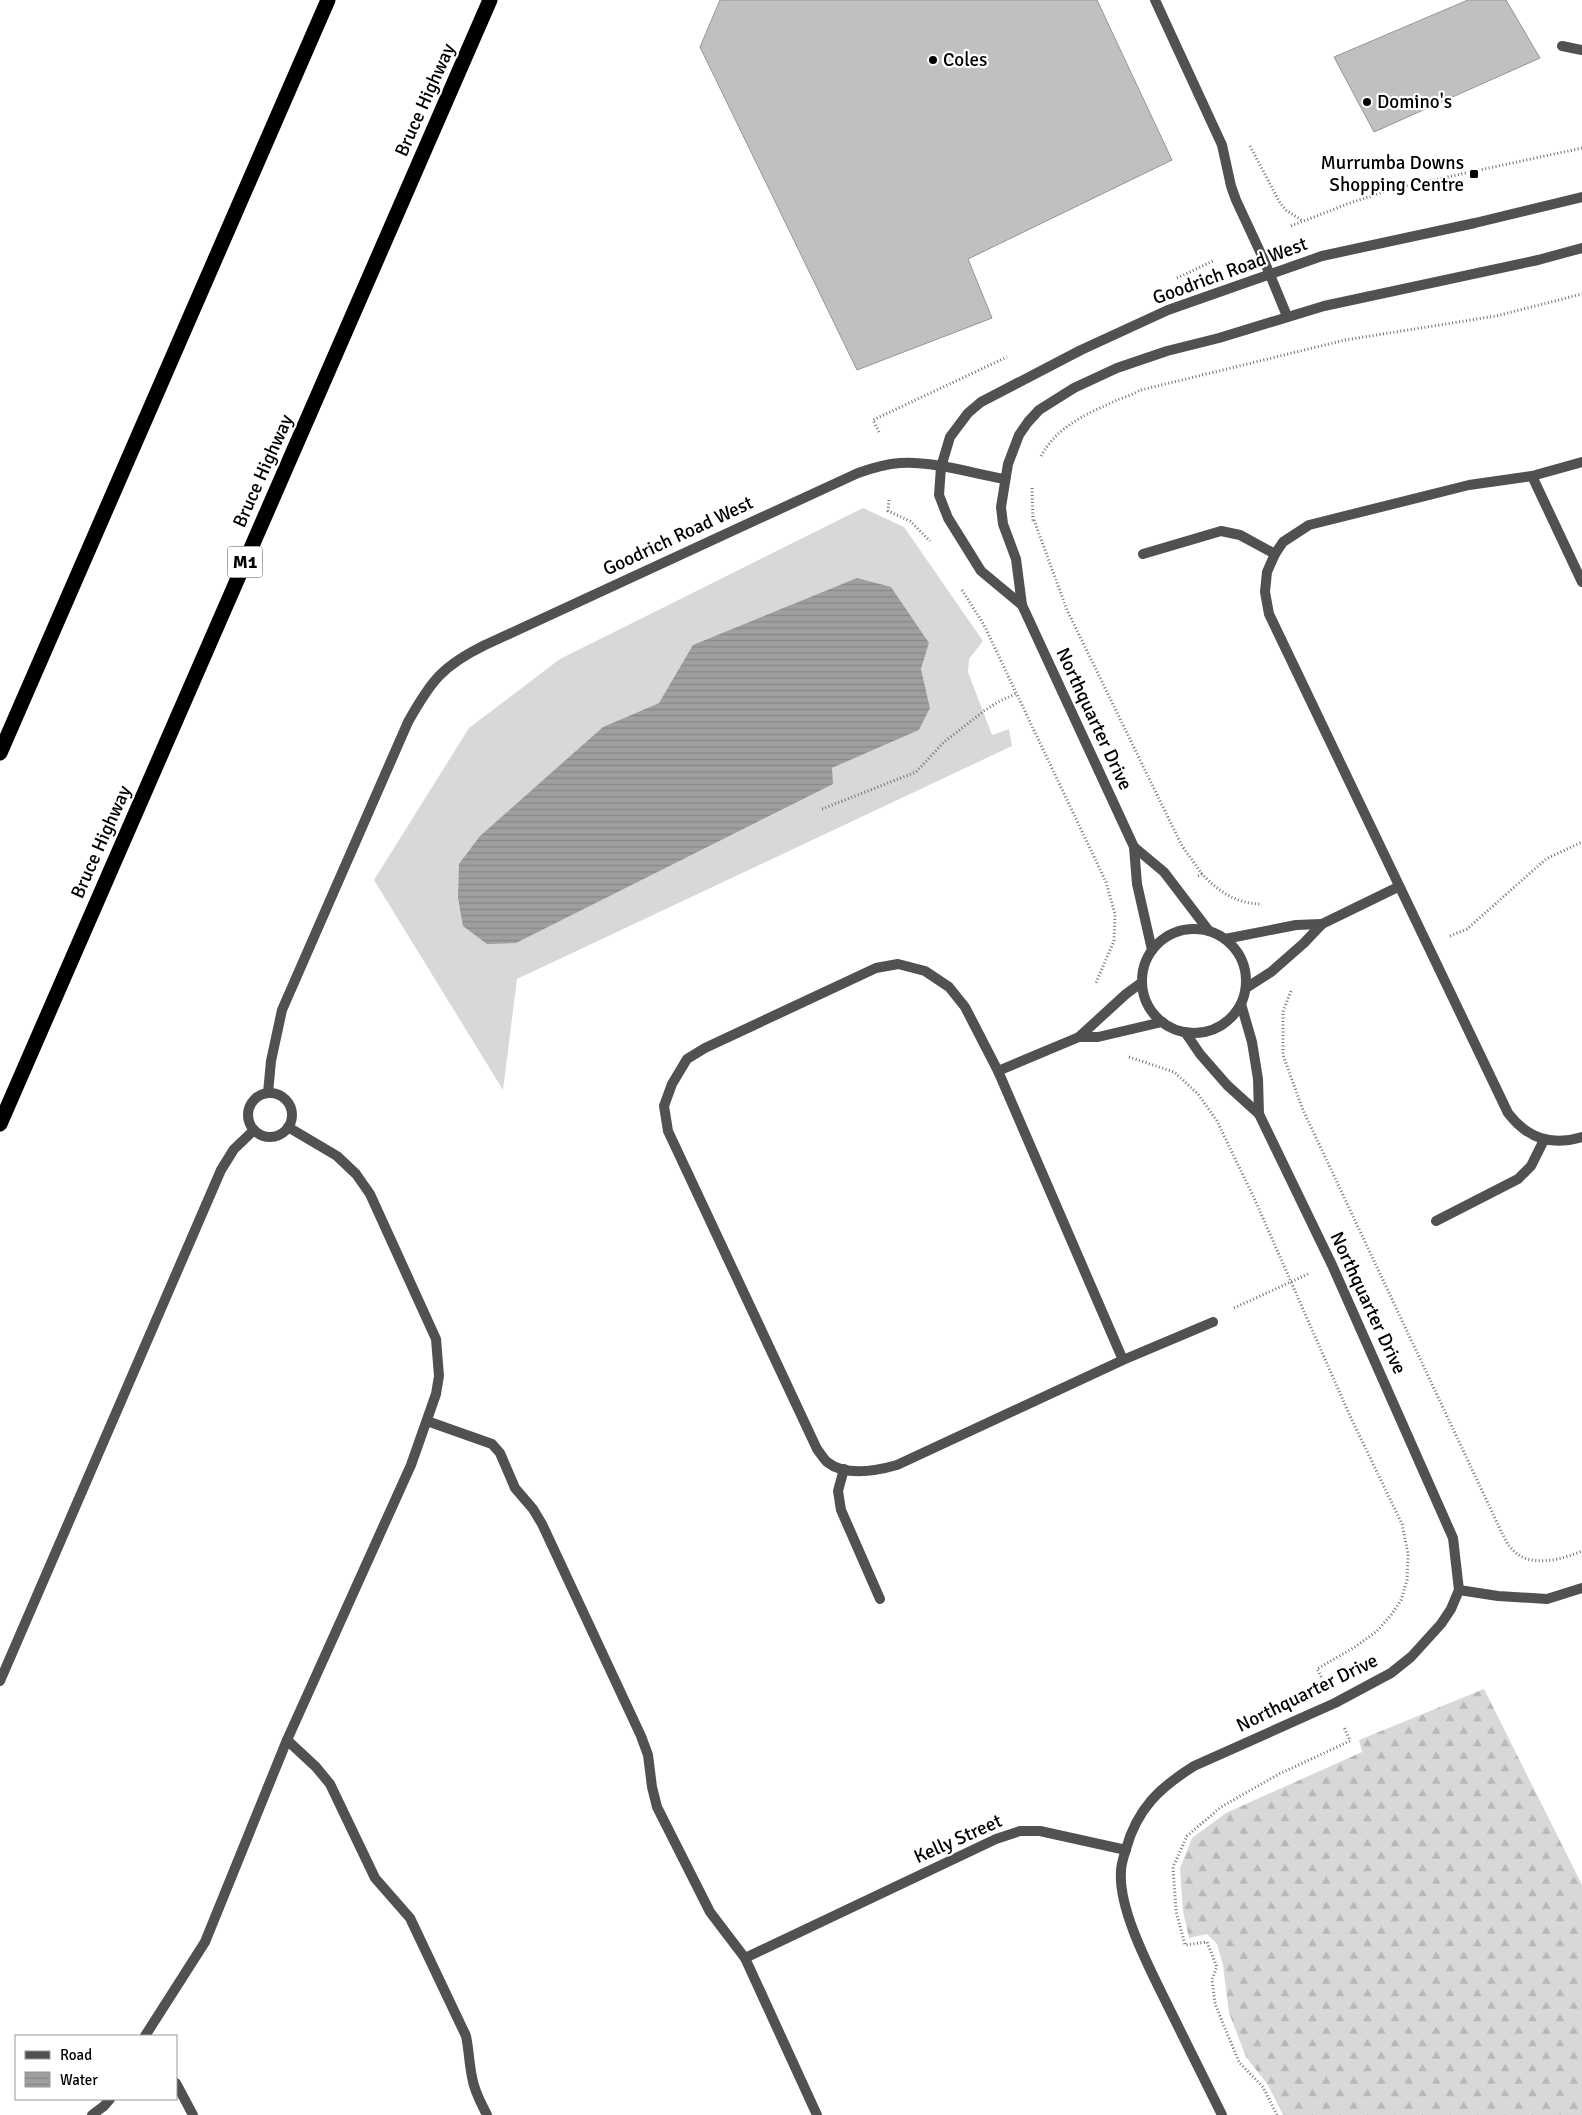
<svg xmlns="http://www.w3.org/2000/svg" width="1582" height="2115" font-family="Signika,sans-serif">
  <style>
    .grass { fill: #d8d8d8; fill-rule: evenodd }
    .forest { fill: url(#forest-firs) }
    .water { fill: url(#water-rules) }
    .building { fill: #c0c0c0; stroke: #959595 }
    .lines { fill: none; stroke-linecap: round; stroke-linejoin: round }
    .path { stroke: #737373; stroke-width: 3; stroke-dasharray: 1 2.5; stroke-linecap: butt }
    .service { stroke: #515151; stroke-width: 10 }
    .minor { stroke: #515151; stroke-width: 10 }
    .motorway { stroke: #000; stroke-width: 15 }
    .poi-dot { fill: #000; stroke: #fff; stroke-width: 2 }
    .labels { text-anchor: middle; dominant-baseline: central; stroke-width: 4.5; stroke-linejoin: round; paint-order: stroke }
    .shield { fill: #fff; stroke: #4c4c4c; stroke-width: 1 }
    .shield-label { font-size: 18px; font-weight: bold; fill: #000 }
    .poi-label { font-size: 19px; fill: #000; stroke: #fff; text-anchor: start }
    .street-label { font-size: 19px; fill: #000; stroke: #fff }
  </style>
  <defs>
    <pattern id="forest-firs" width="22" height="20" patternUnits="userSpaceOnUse" patternTransform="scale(1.25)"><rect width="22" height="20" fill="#d8d8d8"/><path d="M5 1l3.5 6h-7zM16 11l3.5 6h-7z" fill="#b8b8b8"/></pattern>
    <pattern id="water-rules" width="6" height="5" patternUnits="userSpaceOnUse" patternTransform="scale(1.25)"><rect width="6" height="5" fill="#9f9f9f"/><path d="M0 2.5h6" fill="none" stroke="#878787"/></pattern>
  </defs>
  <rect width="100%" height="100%" fill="#fff"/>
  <path class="grass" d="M863 508 904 527 983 641 969 659 968 672 992 735 1009 729 1012 746 517 979 503 1090 374 880 469 728 560 659ZM929 643 921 669 930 708 919 730 832 768 603 727 659 703Z"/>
  <path class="forest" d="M1484 1689 1582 1885V2115H1283L1268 2085 1246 2057 1229 2013 1223 1965 1217 1944 1207 1934 1189 1938 1183 1911 1180 1868 1192 1838 1226 1813 1362 1752 1359 1740Z"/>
  <path class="water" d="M857 578 891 587 929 643 921 669 930 708 919 730 832 768 833 784 516 943 487 944 463 926 458 898 459 864 480 836 603 727 659 703 693 645Z"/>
  <g class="building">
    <path d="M720 0H1097L1172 160 968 259 992 318 857 370 700 47Z"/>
    <path d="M1468 0H1506L1540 58 1374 132 1334 57Z"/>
  </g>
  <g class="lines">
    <g class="path">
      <path d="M1250 146 1280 203 1286 210 1303 221"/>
      <path d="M1291 226 1347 204 1396 188 1582 148"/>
      <path d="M1177 278 1213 261"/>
      <path d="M1141 390 1345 340 1496 316 1582 294"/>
      <path d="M879 432 873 420 1007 357"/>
      <path d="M1041 456C1057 426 1087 414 1117 400 1125 397 1136 394 1141 389"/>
      <path d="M1032 488 1033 521"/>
      <path d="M889 500 888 511 910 521 930 541"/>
      <path d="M1034 520 1067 610 1182 846 1202 874"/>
      <path d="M962 590 984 625 1106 882 1115 914 1114 941 1095 985"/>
      <path d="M822 809 916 772 944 742 984 711 998 702 1017 693"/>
      <path d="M1198 876 1202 874C1219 892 1237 904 1262 904"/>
      <path d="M1450 936 1467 929 1546 859 1582 842"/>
      <path d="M1291 991 1283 1012V1055L1303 1110 1501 1531C1504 1536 1506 1543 1511 1548 1528 1569 1561 1560 1582 1551"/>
      <path d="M1129 1057 1174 1072 1198 1094 1217 1121 1255 1200 1350 1416 1402 1524 1408 1554 1407 1580 1401 1600 1392 1614 1377 1631 1355 1647 1317 1669 1323 1680"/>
      <path d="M1234 1308 1308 1274"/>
      <path d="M1277 2115 1263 2087 1239 2062 1215 2004 1212 1979 1217 1967 1207 1942 1185 1945 1176 1911 1173 1867 1187 1836 1221 1807 1279 1774 1350 1741 1344 1727"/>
    </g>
    <g class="service">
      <path d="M1155 0 1222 145 1231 186 1236 200 1263 258 1287 316"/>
      <path d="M1562 46 1582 50"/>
    </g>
    <g class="minor">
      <path d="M1582 462 1532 476 1469 485 1309 525 1283 542 1275 554 1267 572 1265 592 1269 614 1508 1113C1528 1139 1551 1146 1582 1137"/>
      <path d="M1532 476 1582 582"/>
      <path d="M1143 554 1221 531 1240 535 1275 554"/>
      <path d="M1022 605 981 571 948 518 939 495 941 467 950 437 968 413 981 402 1081 350 1168 310 1322 256 1475 223 1582 197"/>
      <path d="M1134 847 1164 872 1209 931"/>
      <circle cx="1194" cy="981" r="52"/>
      <path d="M1225 939 1296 925 1322 924"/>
      <path d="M1152 950 1137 884 1134 847 1022 605 1016 559 1003 524 1001 507 1008 464 1019 435 1028 422 1039 410 1074 388 1117 368 1167 351 1219 338 1324 306 1538 260 1582 248"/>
      <path d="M1246 988 1271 972 1304 943 1322 924 1398 887"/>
      <path d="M1241 1004 1252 1042 1258 1079 1259 1114"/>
      <path d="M1185 1032 1200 1054 1227 1085 1259 1114 1332 1265 1453 1538 1459 1590 1451 1609 1441 1624 1411 1657 1391 1673 1335 1703 1194 1766C1159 1788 1137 1809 1126 1849 1124 1856 1121 1864 1121 1871 1118 1910 1151 1971 1168 2006 1186 2042 1204 2079 1222 2115"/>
      <path d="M1079 1037H1098L1162 1022"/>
      <path d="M998 1071 1079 1037 1126 994 1141 983"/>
      <path d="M268 1093 271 1061 282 1010 408 722C431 681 442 666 485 645L858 473C872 468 885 464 900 463 932 461 972 473 1004 479"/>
      <circle cx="270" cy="1115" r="22"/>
      <path d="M1436 1221 1518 1179 1531 1166 1544 1140"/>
      <path d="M1123 1360 897 1465C876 1471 846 1477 827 1462 823 1458 820 1453 817 1449L668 1131 664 1106 672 1084 687 1059 705 1048 876 968 898 964 925 971 949 987 965 1007 998 1071 1123 1360 1213 1322"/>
      <path d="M427 1421 492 1444 500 1453 515 1488 533 1509 542 1524 641 1736 648 1755 652 1787 657 1807 710 1912 745 1958 817 2115"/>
      <path d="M844 1469 838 1491 841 1510 880 1599"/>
      <path d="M1459 1590 1498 1596 1547 1599 1582 1588"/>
      <path d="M0 1681 221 1170 234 1149 254 1130"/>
      <path d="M287 1740 316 1767 330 1784 375 1878 410 1918 466 2036C469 2050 469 2063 472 2077 474 2091 481 2103 487 2115"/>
      <path d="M745 1958 996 1839 1020 1831H1040L1126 1850"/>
      <path d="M145 2036 205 1942 287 1740 411 1465 436 1394 439 1376 436 1339 370 1194 356 1174 337 1156 288 1127"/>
      <path d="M176 2083 193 2115"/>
      <path d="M92 2115 104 2106 110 2099"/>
    </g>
    <g class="motorway">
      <path d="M0 753 328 0"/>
      <path d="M0 1124 490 0"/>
    </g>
  </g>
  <g class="poi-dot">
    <circle cx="933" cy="60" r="5"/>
    <circle cx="1367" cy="102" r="5"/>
    <rect x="1469" y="169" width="10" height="10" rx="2.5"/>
  </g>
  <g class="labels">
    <rect class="shield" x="227.5" y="546.5" width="35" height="31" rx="4"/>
    <g class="shield-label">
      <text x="245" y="562">M1</text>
    </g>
    <g class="poi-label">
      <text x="943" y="60">Coles</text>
      <text x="1377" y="102">Domino's</text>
      <text x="1464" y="163" text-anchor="end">Murrumba Downs<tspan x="1464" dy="22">Shopping Centre</tspan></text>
    </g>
    <g class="street-label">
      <text transform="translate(425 100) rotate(-66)">Bruce Highway</text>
      <text transform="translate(1230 271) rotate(-20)">Goodrich Road West</text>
      <text transform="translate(263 471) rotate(-66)">Bruce Highway</text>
      <text transform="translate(678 536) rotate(-25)">Goodrich Road West</text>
      <text transform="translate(1094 719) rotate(65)">Northquarter Drive</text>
      <text transform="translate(101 842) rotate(-66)">Bruce Highway</text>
      <text transform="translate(1368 1303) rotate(65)">Northquarter Drive</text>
      <text transform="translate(1307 1693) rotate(-26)">Northquarter Drive</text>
      <text transform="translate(958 1839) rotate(-24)">Kelly Street</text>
    </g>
  </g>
  <rect x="15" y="2035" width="162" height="65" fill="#ffffff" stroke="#999999"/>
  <rect x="25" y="2051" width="25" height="8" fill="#515151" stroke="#999999"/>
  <text x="60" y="2060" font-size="15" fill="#000000">Road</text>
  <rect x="25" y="2072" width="25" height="15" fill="url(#water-rules)" stroke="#999999"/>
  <text x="60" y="2085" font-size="15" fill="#000000">Water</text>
</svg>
